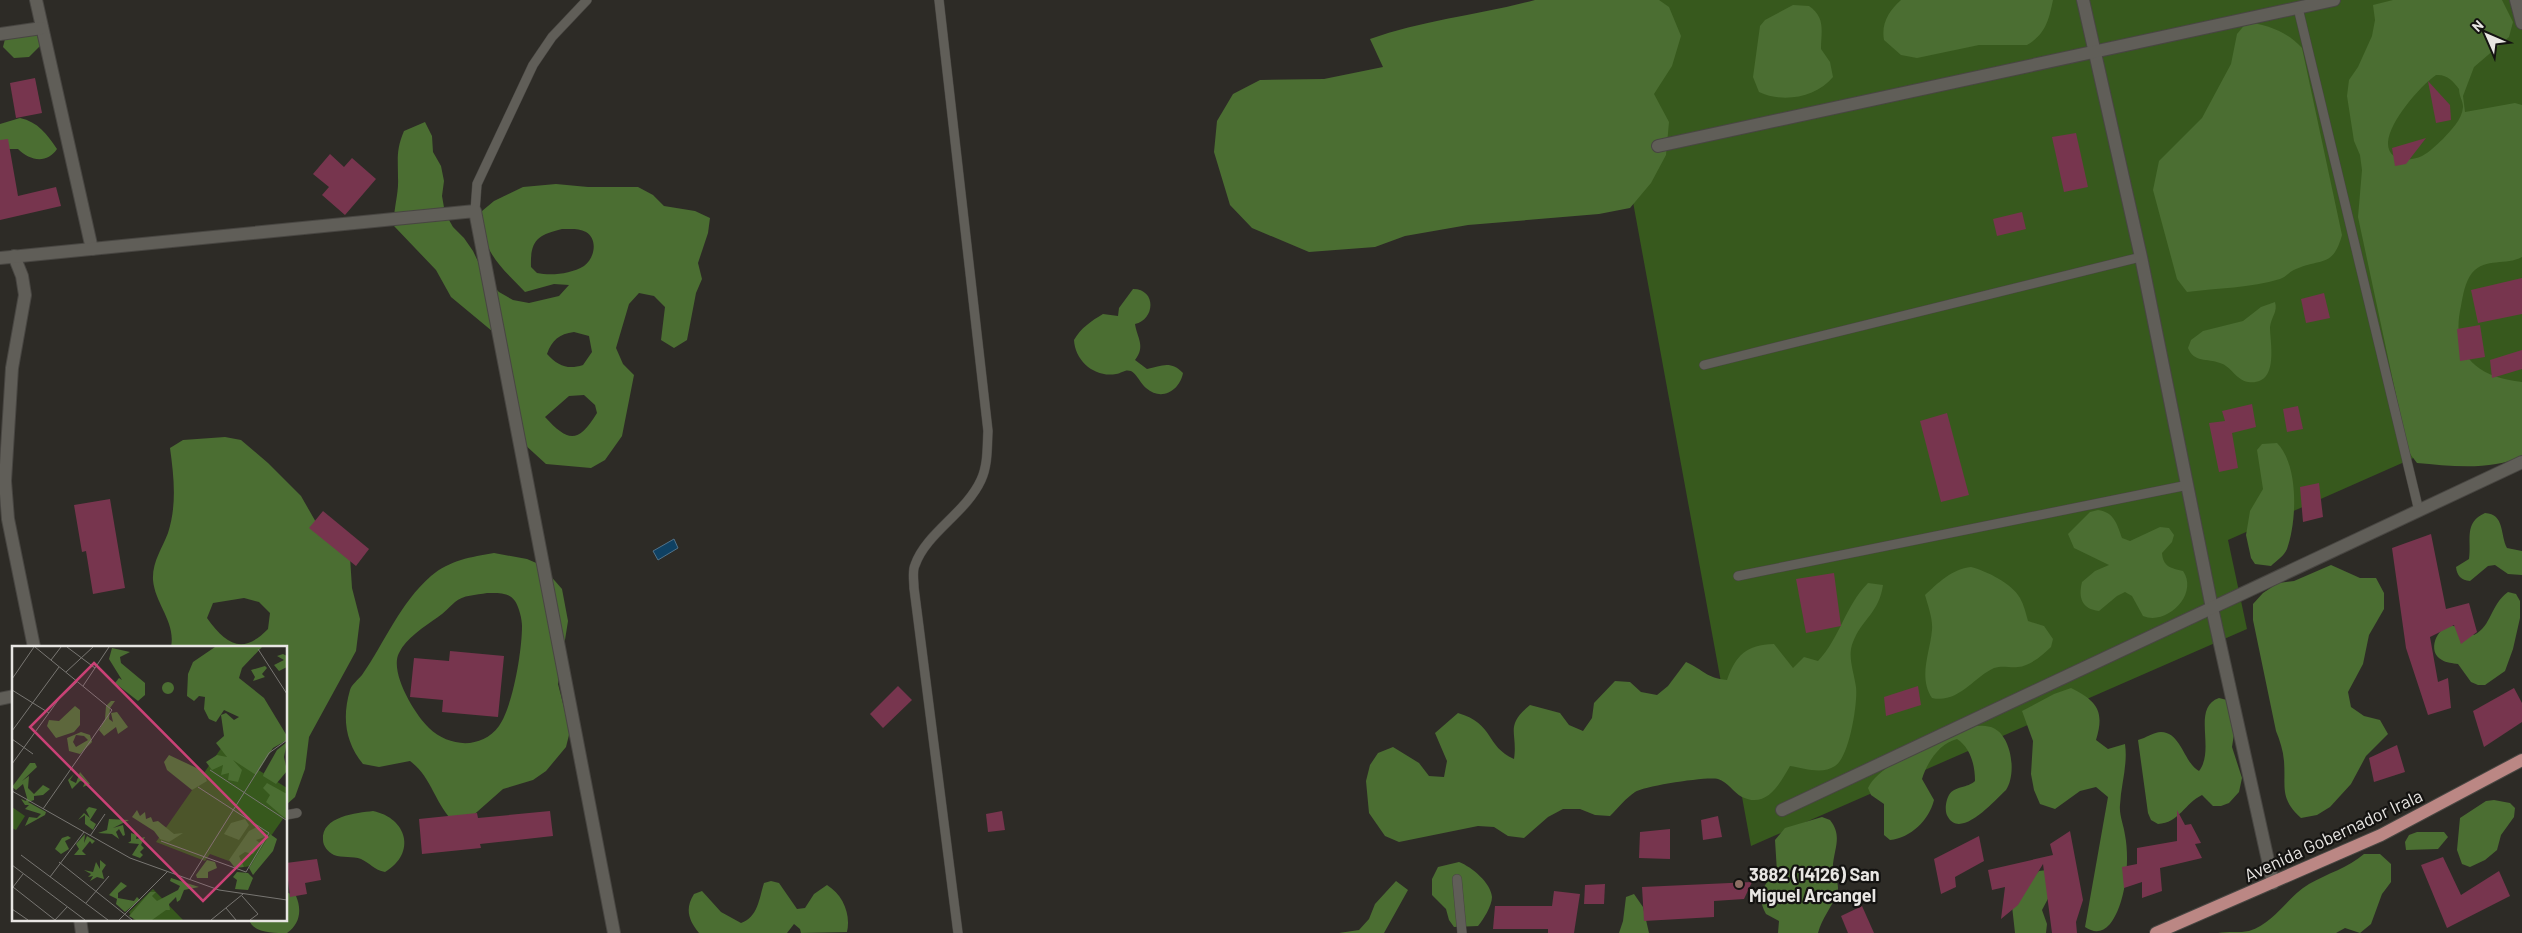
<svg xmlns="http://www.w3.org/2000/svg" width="2522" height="933" font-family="Barlow,sans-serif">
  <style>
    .green { fill: #37591d }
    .forest { fill: #4b6e32; fill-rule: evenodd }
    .water { fill: #0f4163; stroke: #507289 }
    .building { fill: #77354e }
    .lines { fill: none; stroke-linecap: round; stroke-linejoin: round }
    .service-casing { stroke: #484642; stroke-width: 10 }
    .minor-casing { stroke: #484642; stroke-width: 14 }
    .primary-casing { stroke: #484642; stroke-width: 14 }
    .service { stroke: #605e58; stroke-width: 9 }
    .minor { stroke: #605e58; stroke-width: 12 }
    .primary { stroke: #bb8784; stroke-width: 12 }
    .education-dot { fill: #8d6e63; stroke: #141311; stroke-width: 2 }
    .labels { text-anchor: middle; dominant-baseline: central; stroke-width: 4.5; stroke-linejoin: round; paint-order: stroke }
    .street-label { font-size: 18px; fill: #e8e6e3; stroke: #141311 }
    .poi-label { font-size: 18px; font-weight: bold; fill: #e8e6e3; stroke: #141311; text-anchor: start }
    .inset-road { fill: none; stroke: #787672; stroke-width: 1 }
    .view { fill: #ca4176; fill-opacity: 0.15; stroke: #ca4176; stroke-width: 2.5 }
    .inset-edge { fill: none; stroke: #e8e6e3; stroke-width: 2.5 }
  </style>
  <rect width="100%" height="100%" fill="#2d2b26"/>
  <path class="green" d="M1596 0H2522V410L2228 540 2247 629 1751 846Z"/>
  <g class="forest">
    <path d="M1535 0H1659L1669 7 1681 36 1672 66 1654 94 1669 122 1666 155 1651 183 1630 208 1599 214 1468 225 1405 236 1375 247 1309 252 1252 228 1230 205 1214 152 1217 121 1233 94 1260 80 1324 79 1383 67 1370 39C1423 20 1480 15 1535 0Z"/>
    <path d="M1901 0H2053C2049 19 2046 34 2027 45H1979L1917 58 1901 55 1884 40C1881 23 1889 11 1901 0Z"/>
    <path d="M2393 0H2502L2513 22 2509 37 2474 67 2463 96 2465 112 2515 103 2522 105V257C2506 266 2486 257 2472 273 2465 282 2463 295 2461 306 2450 354 2476 377 2522 382V456C2492 471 2450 466 2417 463L2408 451 2358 217 2362 170 2360 155 2354 141 2347 96 2349 80 2358 67 2372 36 2375 20 2373 5ZM2436 75C2447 74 2453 81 2459 89 2459 96 2463 101 2463 107 2462 120 2451 130 2443 139 2436 145 2430 152 2422 156 2409 162 2387 162 2388 142 2390 121 2419 87 2436 75Z"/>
    <path d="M1793 5 1809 6C1826 18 1821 31 1821 49L1830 62 1833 77C1816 98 1782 103 1759 92L1753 77 1760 26 1765 20Z"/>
    <path d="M2247 22C2268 25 2288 32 2302 48L2342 235C2333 268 2321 258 2296 269 2290 271 2286 277 2280 279 2251 288 2217 288 2187 292L2177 279 2153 190 2159 161 2202 118 2231 64 2237 34Z"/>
    <path d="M36 31 40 46 29 57 14 58 3 47 5 39Z"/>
    <path d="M20 118C38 122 47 134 57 149 47 164 30 161 18 149H0V124Z"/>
    <path d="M425 122 432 136 433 152 441 166 444 181 442 196 445 213 453 227 464 238 473 251 487 280 499 292 513 300 529 303 559 296 569 285 554 284 525 292C498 264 481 251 482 211L494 201 523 187 556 184 588 187H638L653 195 664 206 695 211 710 218 708 233 698 263 702 279 696 293 687 340 674 348 661 340 665 307 654 296 639 293 629 304 616 348 623 364 634 375 622 436 605 460 591 468 546 464 523 443 498 336 451 297 436 270 394 226C393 209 399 194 398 178 398 158 396 150 404 131ZM562 229C570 229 579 228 586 232 598 239 595 258 584 266 571 274 551 276 537 273L531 267C530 241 537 235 562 229ZM574 332 589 336 592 352 583 365C568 370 558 366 547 354 552 340 559 334 574 332ZM584 395 595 405 597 413C578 444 568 442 545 417L569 396Z"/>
    <path d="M1133 289C1157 289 1155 320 1135 324 1137 338 1146 346 1135 360L1147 369C1161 366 1171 360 1183 373 1180 390 1162 402 1146 388 1141 384 1136 373 1131 371 1125 369 1122 373 1116 374 1095 378 1075 361 1074 340 1081 328 1091 321 1103 314L1118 316 1119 308Z"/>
    <path d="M2275 302C2278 312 2271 317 2270 327 2270 343 2280 386 2248 382 2236 380 2231 366 2220 363 2207 358 2194 363 2188 348L2191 340 2203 331 2243 321 2261 307Z"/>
    <path d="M225 437 241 440 268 463 301 496 325 538 350 557 352 588 360 619 356 651 309 737 305 769 295 797 286 805V647H171C176 622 155 604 153 580 152 562 162 549 168 533 177 505 174 477 170 448L183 440ZM244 598 259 602 270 613 268 629C243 655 226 645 207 618L213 603Z"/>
    <path d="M2277 443C2299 465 2297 521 2287 549 2284 556 2276 561 2271 566L2255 564 2251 558 2246 535 2250 511 2263 489 2257 450 2262 444Z"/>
    <path d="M2098 510C2114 512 2117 524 2122 538L2130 541 2160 527 2169 528 2174 535 2172 542 2162 553C2163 567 2171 568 2183 571 2199 594 2167 626 2143 616L2132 596 2125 592 2117 596 2099 611C2082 609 2078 598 2082 582L2095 571 2109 565 2074 548 2068 534 2090 512Z"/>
    <path d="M2485 513C2505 514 2500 535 2507 548L2522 551V575L2508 574 2495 565 2488 566 2470 581C2461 580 2457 576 2456 567L2469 559C2472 540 2463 523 2485 513Z"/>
    <path d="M494 553 527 559 541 565 562 589 568 621 558 684 570 731 566 747 546 771 533 780 503 789 469 819 455 823C435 805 432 777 410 761L379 767 363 764C345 742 342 717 350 690 352 684 358 680 362 675 385 642 400 603 431 576 450 560 471 557 494 553ZM487 593C497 593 509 592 515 601 519 607 522 619 522 626 522 651 513 706 499 726 481 750 449 747 429 728 415 715 389 672 399 653 406 638 424 627 438 617 444 613 449 607 455 602 463 595 476 595 487 593Z"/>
    <path d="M2331 565 2360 578H2376L2384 593V609L2369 635 2363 664 2348 692 2351 707 2364 716 2380 720 2388 734 2366 756 2351 784 2330 807 2317 815 2301 818C2279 798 2286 787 2284 761 2283 750 2280 741 2276 731L2253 620V604L2263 593 2278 583 2294 581Z"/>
    <path d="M1971 567C1986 571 2012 583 2020 598 2024 605 2026 614 2028 621L2044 626 2053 639 2051 647C2043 655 2030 666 2018 667 2009 668 2003 665 1994 668 1974 677 1958 704 1932 698 1918 677 1930 653 1932 630 1933 619 1928 606 1925 595 1938 583 1952 569 1971 567Z"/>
    <path d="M1868 583 1883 585C1879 613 1862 619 1853 642 1847 656 1854 672 1856 687 1858 703 1849 758 1835 766 1822 775 1804 768 1790 766 1780 783 1767 809 1742 797 1733 792 1728 782 1718 779 1708 776 1644 786 1635 792 1626 798 1618 808 1610 816L1595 815 1580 809H1563L1548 817 1524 838 1508 836 1494 827 1478 826 1399 842 1385 836 1369 813 1366 781 1370 765 1378 753 1393 747 1419 763 1429 776 1444 777 1447 761 1435 733 1458 713C1495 724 1485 746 1514 759 1518 732 1504 726 1530 705L1560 713 1569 725 1583 731 1592 718 1594 703 1615 681 1630 682 1641 692 1657 695 1668 686 1686 662C1704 670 1706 678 1727 680 1736 655 1746 645 1774 644L1793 668 1804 657 1818 661C1840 638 1845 606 1868 583Z"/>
    <path d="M2508 592 2516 594 2520 601V618L2513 649 2505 671 2485 685H2478L2471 682 2458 664C2453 663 2446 663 2442 660 2426 652 2437 625 2453 626 2459 626 2468 633 2474 635 2492 626 2490 605 2508 592Z"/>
    <path d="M2071 688C2097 701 2105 711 2096 740L2108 749 2125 744C2128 765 2121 784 2120 805 2119 815 2124 826 2125 835 2130 860 2126 904 2110 924 2102 933 2094 933 2085 927L2108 797 2096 787 2080 791 2055 809 2040 804 2034 790 2031 774 2033 741 2022 711 2054 694Z"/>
    <path d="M2219 698 2227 700 2234 734 2232 747 2242 778 2239 792 2229 803 2221 806H2213L2202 795C2185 803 2179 823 2158 824L2151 820 2148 813 2138 740C2146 738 2154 732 2161 732 2181 732 2184 763 2199 771 2216 749 2191 708 2219 698Z"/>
    <path d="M1967 726C1975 726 1984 725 1991 727 2012 734 2017 774 2006 790 1996 799 1961 840 1948 817 1944 812 1946 800 1949 795 1954 786 1968 788 1975 781 1975 766 1971 748 1957 739 1940 743 1927 762 1922 779L1934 800C1929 820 1911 838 1890 840L1884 835V804L1871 795 1868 788C1879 763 1942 739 1967 726Z"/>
    <path d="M2494 800 2510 803 2515 808 2514 817 2501 835 2497 850 2485 860 2470 867 2462 864 2457 850 2460 818 2486 801Z"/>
    <path d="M373 811C407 818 417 853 385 872 374 870 370 863 361 859 353 856 342 858 334 855 328 852 323 846 323 840 321 816 357 813 373 811Z"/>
    <path d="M1822 817 1830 820C1842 835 1835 847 1833 864 1832 875 1841 883 1837 894 1831 908 1822 918 1818 933H1778L1779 921 1766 914C1756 896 1763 884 1777 872L1775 840 1785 828Z"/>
    <path d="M2417 832H2444L2448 837 2438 849 2406 850 2405 842 2409 835Z"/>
    <path d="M2364 854H2380L2391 864V882L2382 894 2371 924 2360 933 2345 928 2336 933H2218C2228 931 2240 933 2249 931 2276 922 2287 897 2309 884 2328 873 2348 868 2364 854Z"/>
    <path d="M1459 862C1472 867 1491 883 1492 897 1492 906 1483 920 1478 926L1454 927 1449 920 1446 909 1432 895V879L1438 867Z"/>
    <path d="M2055 869 2061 874 2042 910 2047 924 2046 933H2015L2011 897 2039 871Z"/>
    <path d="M771 881 779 883 797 909 805 908 814 894 827 885C843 895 851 914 847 932L801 933 800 929 794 924 787 933H699C688 920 685 908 694 894L702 891 721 912 741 923C758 917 759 899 764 883Z"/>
    <path d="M1396 881 1408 890 1384 933H1339L1359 930 1369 919 1375 904Z"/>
    <path d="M286 892 296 896C302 910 300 924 287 933 273 933 252 933 249 919H286Z"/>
    <path d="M1634 894 1643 907 1649 933H1619L1623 921 1626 897Z"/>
  </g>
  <path class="water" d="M674 539 678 548 658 560 653 551Z"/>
  <g class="building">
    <path d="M35 78 42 113 16 118 10 83Z"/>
    <path d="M2428 81 2450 105 2451 120 2436 123Z"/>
    <path d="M2076 133 2088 187 2064 192 2052 137Z"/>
    <path d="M2426 138 2406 164 2395 166 2392 148Z"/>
    <path d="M8 139 18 196 56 187 61 206 0 220V140Z"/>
    <path d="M330 154 344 167 352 158 376 179 345 215 322 195 329 187 313 174Z"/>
    <path d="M2022 212 2026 229 1997 236 1993 219Z"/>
    <path d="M2522 278V314L2478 323 2471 290Z"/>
    <path d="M2324 293 2330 318 2306 323 2301 299Z"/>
    <path d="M2480 325 2485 357 2460 361 2457 329Z"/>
    <path d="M2522 350V369L2492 378 2490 360Z"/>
    <path d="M2252 404 2256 427 2232 433 2238 468 2219 472 2209 423 2225 421 2222 411Z"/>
    <path d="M2298 406 2303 429 2287 432 2283 409Z"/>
    <path d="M1947 413 1969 495 1941 502 1920 421Z"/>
    <path d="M2319 483 2323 517 2303 522 2300 487Z"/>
    <path d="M110 499 125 588 93 594 86 551 82 552 74 505Z"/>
    <path d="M323 511 369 549 356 566 309 528Z"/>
    <path d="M2431 534 2446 609 2469 603 2477 632 2461 644 2454 625 2430 637 2438 682 2448 678 2451 708 2428 715 2406 648 2392 548Z"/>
    <path d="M1834 573 1841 626 1806 633 1796 579Z"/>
    <path d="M450 651 504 656 498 717 442 712 443 700 410 697 414 658 449 661Z"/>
    <path d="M898 686 912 700 883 728 870 714Z"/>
    <path d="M1918 686 1921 705 1886 716 1884 697Z"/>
    <path d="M2514 688 2522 703V722L2484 747 2473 711Z"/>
    <path d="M2397 745 2405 772 2374 782 2369 758Z"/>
    <path d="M2177 810 2185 825 2191 824 2201 843 2195 844 2202 858 2160 868 2162 891 2142 898V882L2124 888 2122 867 2137 864V848L2177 841Z"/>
    <path d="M550 811 553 836 480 844 481 848 422 854 419 819 477 813 478 818Z"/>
    <path d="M1002 811 1005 830 988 832 986 814Z"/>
    <path d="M1718 816 1722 837 1703 840 1701 820Z"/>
    <path d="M1670 829V859L1639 858 1640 832Z"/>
    <path d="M2070 831 2083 900 2076 922 2077 933H2052L2043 864 2018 905 2001 919 2005 887 1992 890 1988 870 2053 855 2050 844Z"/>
    <path d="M1979 836 1984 861 1955 877 1956 887 1941 894 1934 859Z"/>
    <path d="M2443 857 2461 895 2499 871 2510 896 2447 928 2421 865Z"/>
    <path d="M317 859 321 880 305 883 307 894 290 897 286 863Z"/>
    <path d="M1752 882 1744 899 1714 901V917L1644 921 1642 887Z"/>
    <path d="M1605 884 1604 904H1584L1585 885Z"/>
    <path d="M1554 891 1580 894 1574 933H1548V929H1493L1495 906H1552Z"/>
    <path d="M1862 906 1874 933H1848L1841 916Z"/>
  </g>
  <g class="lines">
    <g class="service-casing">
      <g id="service">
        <path d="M939 0 988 431C987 448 988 465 981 480 966 513 926 533 915 565 912 571 914 581 914 588L958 933"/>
        <path d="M2298 8 2419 511"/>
        <path d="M475 211 477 184 533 65 552 37 587 0"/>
        <path d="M1704 365 2141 257"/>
        <path d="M1738 576 2188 485"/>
        <path d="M286 815 297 813"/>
        <path d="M1457 879 1462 933"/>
      </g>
    </g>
    <g class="minor-casing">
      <g id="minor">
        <path d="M36 0 92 249"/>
        <path d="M2083 0 2141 257 2212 608 2273 883"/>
        <path d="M2516 0 2522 23"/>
        <path d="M0 34 42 28"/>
        <path d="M1658 146 2334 0"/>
        <path d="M14 256 22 276 25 295 12 368 5 481 8 519 34 647"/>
        <path d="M0 258 475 211 614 933"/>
        <path d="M0 699 14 696"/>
        <path d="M1782 810 2522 462"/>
        <path d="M80 919 82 933"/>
      </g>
    </g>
    <g class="primary-casing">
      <path id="primary" d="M2156 933 2381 835 2522 760"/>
    </g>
    <use href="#service" class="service"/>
    <use href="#minor" class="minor"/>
    <use href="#primary" class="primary"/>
  </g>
  <circle class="education-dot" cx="1739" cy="884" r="5"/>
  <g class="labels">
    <g class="street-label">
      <text transform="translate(2333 835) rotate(-25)">Avenida Gobernador Irala</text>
    </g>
    <g class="poi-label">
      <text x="1749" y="874">3882 (14126) San<tspan x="1749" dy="21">Miguel Arcangel</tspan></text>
    </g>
  </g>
  <g transform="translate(12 646)">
    <rect width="275" height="275" fill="#2d2b26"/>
    <path d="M210 101 275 142V167L238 220 233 221 198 208 193 215 144 196ZM0 161 13 170 4 184 0 182ZM141 243 171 274H122L117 266Z" fill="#37591d"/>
    <path d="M203 1H250L230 22 227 32 252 52 275 90V94L261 102 244 129 221 114 230 124 226 136 216 134 217 127 209 129 211 119 200 124 194 116 205 109 215 111 204 97 212 90 209 69 214 67 222 74 227 71 212 64 204 76 197 73 192 63 193 51 187 50 182 55 175 50 176 28 181 16ZM100 2 118 6 108 11 109 17 133 37V49L126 55 103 37 107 32 110 34 97 13ZM271 8 275 10V21L267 25 262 19 272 14 265 10ZM253 20 255 22 250 28 253 31 241 35 243 31 239 24ZM150 42a6 6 0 1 1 12 0a6 6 0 1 1-12 0ZM99 55H103L98 62 97 73 101 76 99 67 105 66 116 81 106 88 104 81 92 90 87 84 93 73 94 60ZM63 60 68 64V79L62 86 44 92 35 80 37 74 47 75ZM69 86 78 89 80 96 68 108 57 105 55 92ZM64 89 72 90 76 94 64 101 61 96ZM275 96 272 111 275 125 264 138 251 130 252 127 265 104ZM157 109 191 125 195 135 180 144 155 124 152 116ZM18 117H23L25 121 10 135 17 130 16 142 22 148 31 139 38 143 31 149 22 150V154L16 156 34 166 33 169 13 180 17 171 25 172 29 168 13 163 17 159H13L9 153 14 155 15 152 11 138 4 144 0 141ZM68 126 78 138 71 141 73 136 68 135 60 143 56 134 62 128 58 134 64 137ZM255 137 275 148V174L254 156 258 149 251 142ZM77 161 85 163 78 174 84 178 81 184 73 178V169L66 174 72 167 78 172 74 164ZM125 164 128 170 133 166 134 173 139 171 141 176 146 175 162 188 171 187 157 196 148 193 142 185 120 171ZM97 173 117 174 101 182 111 179 113 189 111 190 107 183 104 186 107 193 100 188 86 187 95 184ZM233 173 237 179 227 194 212 188 219 177ZM245 181 252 186 253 191 244 194 249 198 241 208 233 206 227 210 232 221 223 222 217 214 237 185ZM119 187 125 189 124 193 133 191 129 199 132 202 128 206 131 209 128 212 120 209 127 198 116 197 119 195ZM73 188 72 197 75 190 83 195 80 198 78 195 70 205 74 209H62L67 203 64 198ZM258 188 265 193 261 205 241 229 237 222ZM56 190 59 192 53 195 57 203 49 208 43 203 50 192ZM88 214 94 219 90 225 92 233 85 231 78 235 81 230 76 231 79 228 72 224 81 226 84 216 88 223ZM195 214 203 216 205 222 196 226V232H185L184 229ZM225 226 236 227 241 232 236 244 223 243 225 234 221 231ZM159 232 187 241 172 244 168 254 165 256 164 251 157 258 158 264H154L140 274H124L117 270 138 246H144L140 250 145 255 166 244 168 240 158 235ZM109 236 115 240 106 247V252L122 255 125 251 128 254 113 266 104 258 105 253 97 249Z" fill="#4b6e32" fill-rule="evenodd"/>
    <path class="inset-road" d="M23 1 100 64 31 163M55 1 83 22M246 3 275 48M39 14 49 1M54 26 81 1M0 33 22 1M71 40 97 1M0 44 37 67M0 85 47 21M0 93 21 108M0 118 47 53 65 36M198 124 274 174M0 145 118 212 207 244 275 254M78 190 93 168M149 195 234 226 257 187 186 141M9 209 96 274M47 216 120 274M0 219 73 274M38 231 72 186M178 233 257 107 275 94M1 241 43 274M1 241 11 228M230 250 246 268 238 274M74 257 97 230M214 262 224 274M0 263 16 274M43 274 55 261M107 274 155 226M199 274 231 248"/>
    <path class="view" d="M82 17 255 191 191 255 18 81Z"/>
    <rect width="275" height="275" class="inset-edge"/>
  </g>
  <g transform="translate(2487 35) rotate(315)" stroke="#141311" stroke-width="4" paint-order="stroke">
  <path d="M0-4L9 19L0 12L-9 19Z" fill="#e8e6e3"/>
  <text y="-8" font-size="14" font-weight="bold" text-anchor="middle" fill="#e8e6e3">N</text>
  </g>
</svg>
